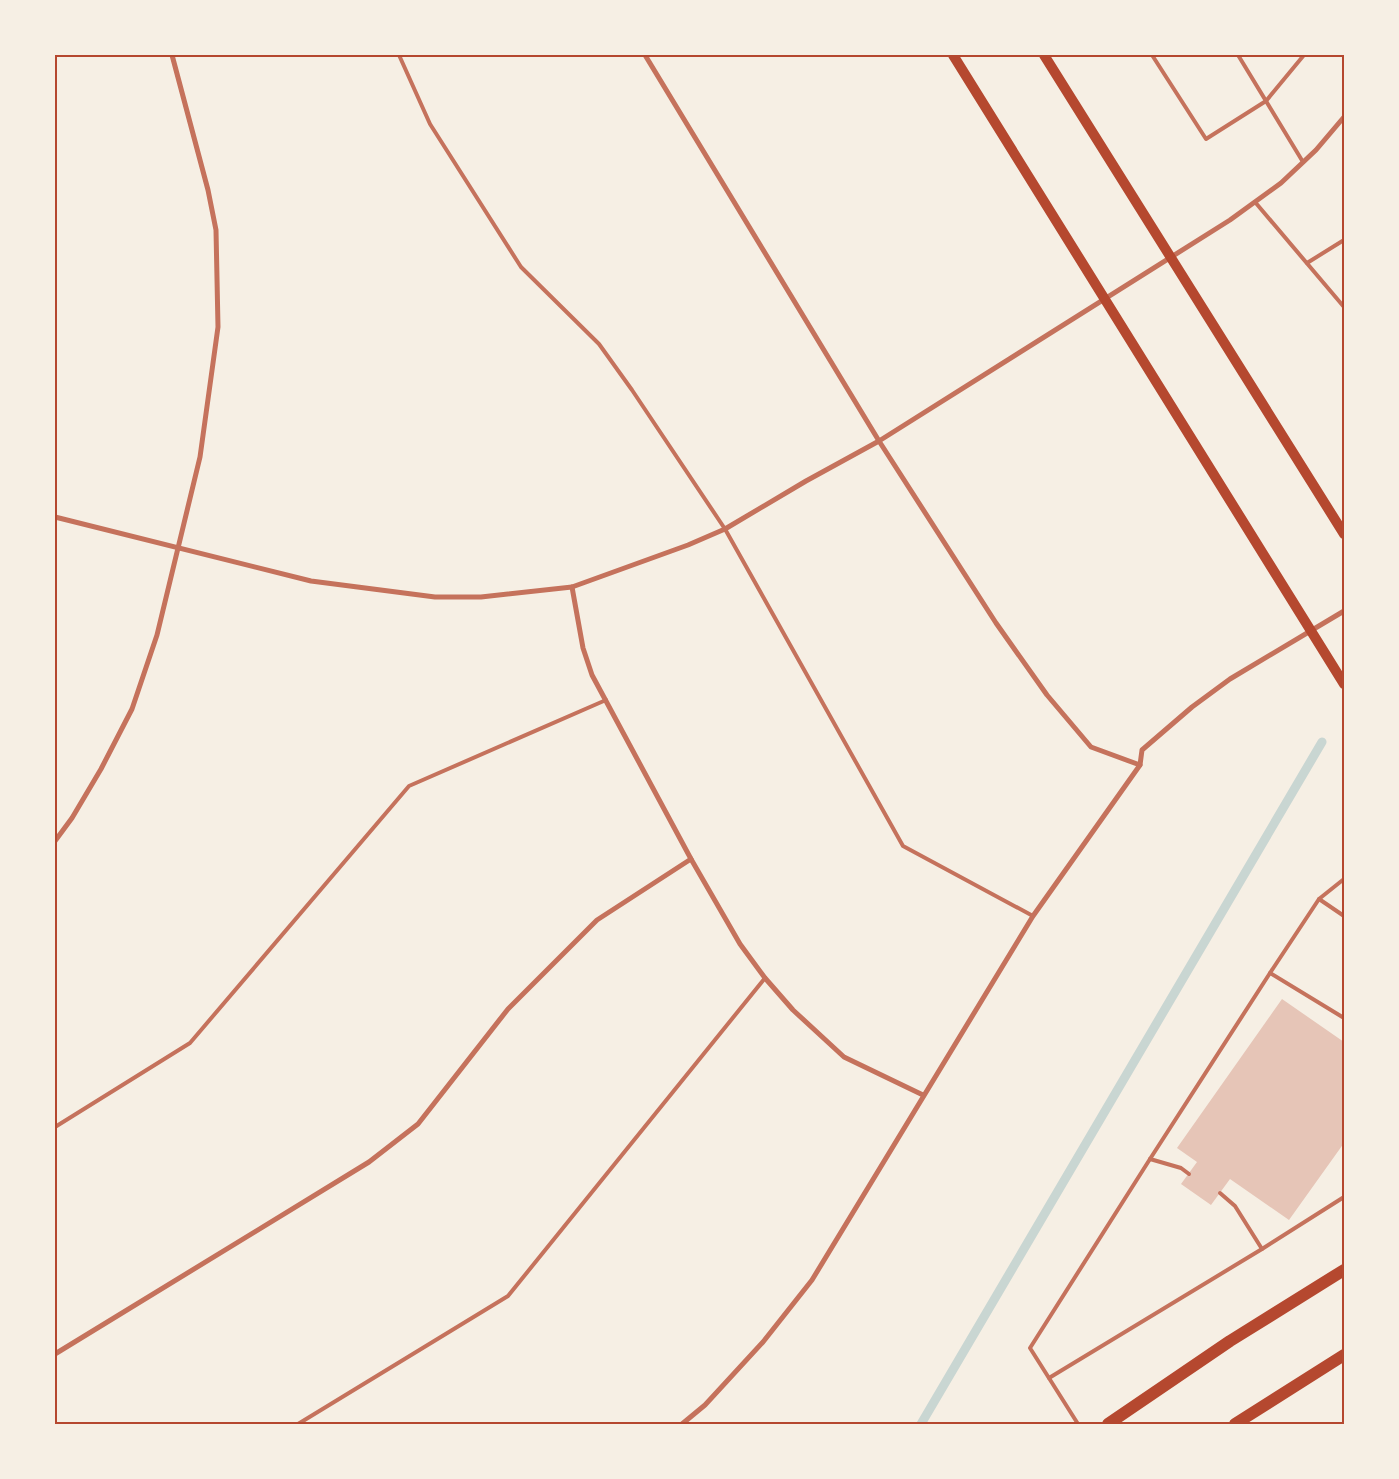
<svg xmlns="http://www.w3.org/2000/svg" width="1399" height="1479" font-family="Lato,sans-serif">
  <style>
    .lines { fill: none; stroke-linecap: round; stroke-linejoin: round }
    .stream { stroke: #c9d6d2; stroke-width: 9 }
    .building { fill: #e6c5b7 }
    .service { stroke: #c5725c; stroke-width: 4 }
    .minor { stroke: #c5725c; stroke-width: 5 }
    .secondary { stroke: #b5482f; stroke-width: 10 }
    .primary { stroke: #b5482f; stroke-width: 12 }
    .neatline { fill: none; stroke: #b5482f; stroke-width: 2 }
  </style>
  <rect width="100%" height="100%" fill="#f6efe4"/>
  <g class="lines">
    <path class="stream" d="M921 1424 1322 742"/>
  </g>
  <path class="building" d="M1282 999 1344 1042V1143L1289 1220 1230 1179 1211 1205 1181 1184 1197 1162 1177 1148Z"/>
  <g class="lines">
    <g class="service">
      <path d="M399 55 430 124 521 267 599 344 632 390 725 529 903 846 1033 916"/>
      <path d="M1152 55 1206 139 1266 101 1304 55"/>
      <path d="M1238 55 1303 162"/>
      <path d="M1255 202 1344 307"/>
      <path d="M1307 263 1344 240"/>
      <path d="M1319 899 1344 916"/>
      <path d="M1270 973 1344 1018"/>
      <path d="M55 1127 190 1043 409 786 606 700"/>
      <path d="M1150 1159 1181 1168 1189 1174"/>
      <path d="M1220 1193 1235 1206 1262 1249"/>
      <path d="M1049 1378 1262 1249 1344 1197"/>
      <path d="M298 1424 508 1296 765 978"/>
      <path d="M1078 1424 1030 1348 1150 1159 1270 973 1319 899 1344 879"/>
    </g>
    <g class="minor">
      <path d="M645 55 879 441 996 623 1047 695 1091 747 1140 765"/>
      <path d="M55 517 311 581 435 597H481L572 587 688 545 725 529 806 481 879 441 1230 220 1281 183 1316 150 1344 117"/>
      <path d="M572 587 583 648 592 675 691 859 740 944 765 978 793 1010 844 1057 923 1095"/>
      <path d="M55 841 72 818 101 769 132 709 157 635 200 457 218 327 216 230 208 190 172 55"/>
      <path d="M55 1354 369 1162 418 1124 508 1009 597 920 691 859"/>
      <path d="M682 1424 705 1405 763 1342 812 1280 1033 916 1140 765 1142 750 1192 707 1230 679 1344 611"/>
    </g>
    <g class="secondary">
      <path d="M953 55 1344 684"/>
      <path d="M1044 55 1344 534"/>
    </g>
    <g class="primary">
      <path d="M1108 1424 1230 1341 1344 1270"/>
      <path d="M1235 1424 1344 1355"/>
    </g>
  </g>
  <rect width="1399" height="1479" fill="none" stroke="#f6efe4" stroke-width="112"/>
  <rect x="56" y="56" width="1287" height="1367" class="neatline"/>
</svg>
